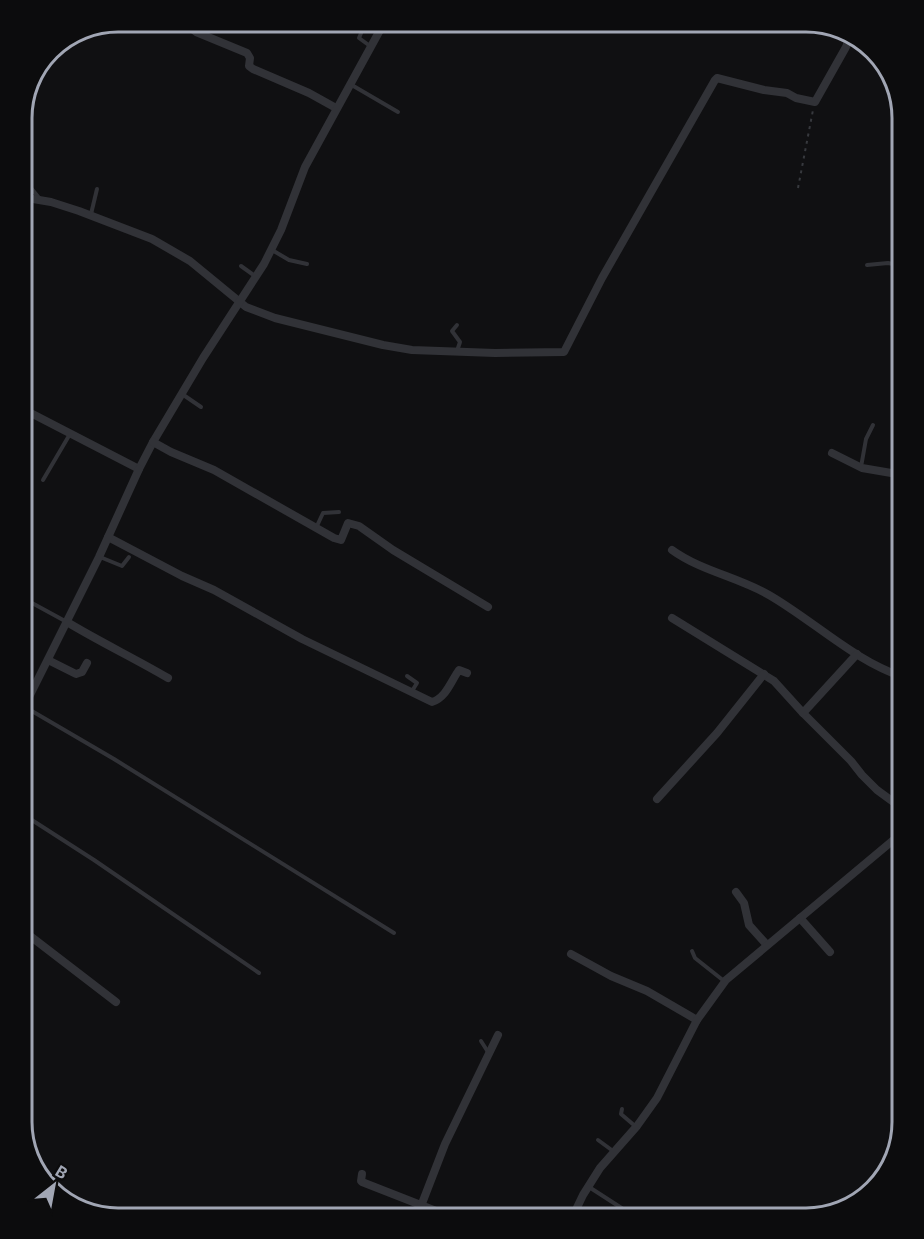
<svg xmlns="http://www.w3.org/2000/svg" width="924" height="1239" font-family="Inter,sans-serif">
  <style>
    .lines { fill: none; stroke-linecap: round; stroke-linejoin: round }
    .path { stroke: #37393e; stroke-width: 2; stroke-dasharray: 3 4.5; stroke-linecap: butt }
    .lane { stroke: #313237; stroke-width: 4 }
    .street { stroke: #313237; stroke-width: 8 }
    .rim { fill: none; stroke: #a1a6b4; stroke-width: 3 }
  </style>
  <rect width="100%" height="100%" fill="#101012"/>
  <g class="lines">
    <path class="path" d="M798 188 813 110"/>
    <g class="lane">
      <path d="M364 26 359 38 370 46"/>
      <path d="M350 84 398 112"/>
      <path d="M31 188 40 199"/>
      <path d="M91 214 97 189"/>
      <path d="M272 250 289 260 307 264"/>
      <path d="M867 265 888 263 903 266"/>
      <path d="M241 266 255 276"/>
      <path d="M457 351 460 342 452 331 457 325"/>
      <path d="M182 394 201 407"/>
      <path d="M861 467 866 439 873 425"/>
      <path d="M43 480 70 434"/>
      <path d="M316 528 323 513 339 512"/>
      <path d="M100 557 122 566 129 557"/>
      <path d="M21 597 65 621"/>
      <path d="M407 676 417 683 412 691"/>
      <path d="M25 707 114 759 394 933"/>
      <path d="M21 813 94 860 259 973"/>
      <path d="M692 951 695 958 724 981"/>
      <path d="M481 1041 488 1052"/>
      <path d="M622 1109 621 1114 635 1126"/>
      <path d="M598 1140 613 1151"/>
      <path d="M589 1187 637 1218"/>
    </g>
    <g class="street">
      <path d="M191 28 196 32 247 53 250 58 249 66 253 69 309 93 336 108"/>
      <path d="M21 197 51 202 79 211 152 239 190 261 246 307 275 318 383 345 412 350 495 353 564 352 602 278 715 80 717 78 764 90 787 93 796 98 815 102 846 47 851 33"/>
      <path d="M21 408 139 469 153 442 203 358 264 264 281 230 305 167 385 21"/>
      <path d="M153 442 171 452 214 470 334 538 341 540 348 523 359 526 393 550 488 607"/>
      <path d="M832 453 862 468 903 475"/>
      <path d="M108 537 182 576 214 590 302 639 432 702C446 698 451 681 459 670L467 673"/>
      <path d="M672 550C701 571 738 577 769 595 814 621 853 660 903 677"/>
      <path d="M672 618 774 681 803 713 851 761 862 775 877 790 903 809"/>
      <path d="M67 622C100 642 134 658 168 678"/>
      <path d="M48 660 76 674 82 672 87 663"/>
      <path d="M21 713 99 557 139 469"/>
      <path d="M803 713 857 654"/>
      <path d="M657 799 717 733 764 674"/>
      <path d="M736 892 744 903 749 925 767 945"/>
      <path d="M800 918 830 952"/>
      <path d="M21 929 116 1002"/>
      <path d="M571 954 611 976 647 991 697 1020"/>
      <path d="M362 1174 361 1181 362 1182 454 1218"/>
      <path d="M421 1206 445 1144 498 1035"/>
      <path d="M572 1218 583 1195 600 1168 637 1126 657 1098 697 1020 726 980 903 832"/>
    </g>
  </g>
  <path d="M0 0H924V1239H0ZM118 32H806A86 86 0 0 1 892 118V1122A86 86 0 0 1 806 1208H118A86 86 0 0 1 32 1122V118A86 86 0 0 1 118 32Z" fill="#0c0c0d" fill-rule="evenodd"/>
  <path class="rim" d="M118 32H806A86 86 0 0 1 892 118V1122A86 86 0 0 1 806 1208H118A86 86 0 0 1 32 1122V118A86 86 0 0 1 118 32Z"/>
  <g transform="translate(54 1185) rotate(31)" stroke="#0c0c0d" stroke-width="4.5" paint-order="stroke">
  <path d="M0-4.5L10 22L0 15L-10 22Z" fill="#a1a6b4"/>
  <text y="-9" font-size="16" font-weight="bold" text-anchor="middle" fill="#a1a6b4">B</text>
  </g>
</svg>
